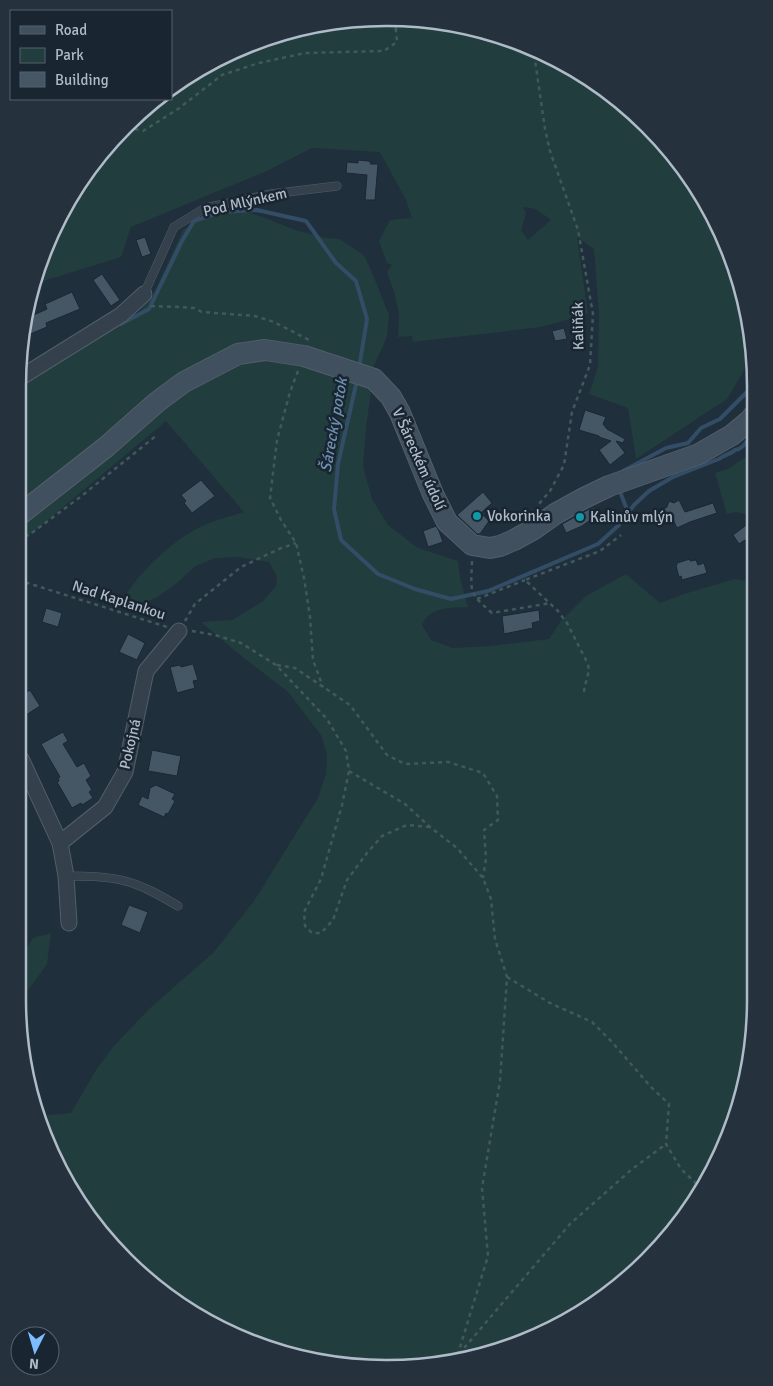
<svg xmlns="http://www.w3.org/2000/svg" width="773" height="1386" font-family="Signika,sans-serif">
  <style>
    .green { fill: #223d3d; fill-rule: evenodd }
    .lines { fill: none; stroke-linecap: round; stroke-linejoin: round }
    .stream { stroke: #324d65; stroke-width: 4 }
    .building { fill: #455665; stroke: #1b2733 }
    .lane-casing { stroke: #525e6a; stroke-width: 9 }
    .street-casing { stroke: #525e6a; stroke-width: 17 }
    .secondary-casing { stroke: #525e6a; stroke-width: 22 }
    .path { stroke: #40595a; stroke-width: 2.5; stroke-dasharray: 4 4; stroke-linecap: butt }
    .lane { stroke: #34404c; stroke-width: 8 }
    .street { stroke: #34404c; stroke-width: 15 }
    .secondary { stroke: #41505f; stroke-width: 20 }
    .culture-dot { fill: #0f9aa8; stroke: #192531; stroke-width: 2 }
    .labels { text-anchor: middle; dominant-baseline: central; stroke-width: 5; stroke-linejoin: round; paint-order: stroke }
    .street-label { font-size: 15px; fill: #afbbc8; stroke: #192531 }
    .poi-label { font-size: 15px; fill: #afbbc8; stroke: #192531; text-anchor: start }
    .water-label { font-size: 16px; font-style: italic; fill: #6d90ae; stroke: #192531 }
    .rim { fill: none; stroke: #afbbc8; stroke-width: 2.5 }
  </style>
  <rect width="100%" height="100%" fill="#202f3c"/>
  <g class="green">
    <path d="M363 18 435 21 505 37 571 67 647 125 693 182 736 268 752 339V357L727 399 636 459 628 408 589 394 598 367 599 313 594 249 577 237 588 314 541 327 413 342 412 336 398 337 399 315 395 295 387 272 392 265 387 263 379 241 390 220 412 218 406 200 380 152 312 148 267 171 131 227 121 257 34 284 37 268 67 202 109 143 157 99H171V88L224 55 291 30ZM523 207 536 209 551 220 528 240 521 230 526 213Z"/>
    <path d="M219 209 244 211 268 219 295 230 326 238 339 239 364 255 373 275 389 315 387 337 372 370 371 391 366 428 363 466 372 499 388 525 418 548 458 561 460 578 468 607C450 608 431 606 422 625L431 640 453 648 491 646 549 639 561 621 586 596 626 574 660 603 684 594 735 579 753 582 755 1023 743 1095 706 1184 630 1277 527 1341 410 1368 291 1356 181 1306 94 1224 37 1116 71 1113 96 1070 114 1046 149 1009 214 952 254 901 318 798 326 774 327 755 321 735 288 692 240 655 201 622 232 620 262 602 276 586 277 577 269 562 238 557 215 558 196 566 173 586 159 596 143 604 120 605C137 573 174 538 207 524 219 519 231 516 244 512L166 421 18 545V388L39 374 138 313 153 295 183 230Z"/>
    <path d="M753 452V516L736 512 727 514 715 473 728 469Z"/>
    <path d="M51 933 47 964 26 993 19 1008 18 999V962L33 938Z"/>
  </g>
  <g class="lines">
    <g class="stream">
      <path d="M121 324 149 309 182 241 194 221 220 212 257 210 306 221 336 263 356 281 367 319 359 368"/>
      <path d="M357 380 338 464 334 509 341 540 378 574 415 589 451 599 488 591 598 544 619 525 634 505 649 491 673 477 719 459C724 455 731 454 735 450 744 449 747 440 753 434"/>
      <path d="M623 471 666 448 688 443 701 428 720 419 748 391 753 383"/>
      <path d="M619 489 628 512"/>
    </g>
  </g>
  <g class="building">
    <path d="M358 160 368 161 371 162 370 164H378L375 200H365L367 175 346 173 347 162 358 163Z"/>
    <path d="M145 237 151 254 142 257 136 240Z"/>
    <path d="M102 274 120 300 111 306 93 280Z"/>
    <path d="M72 292 80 309 46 323 47 327 23 337 27 318 47 309 45 304Z"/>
    <path d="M564 328 567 339 555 341 552 331Z"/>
    <path d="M585 410 606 417 603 424 607 429 625 439 623 443 616 441 625 453 610 465 599 450 611 441 599 437V436L579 430Z"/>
    <path d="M201 480 215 496 192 513 184 503 186 501 181 495Z"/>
    <path d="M483 492 492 503 481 513 489 521 480 534H477L457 515Z"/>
    <path d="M679 500 685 512 713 503 717 513 690 522 677 528 673 520 665 525 658 512 667 507 669 501 674 503Z"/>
    <path d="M593 507 599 514 582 526 566 533 562 524Z"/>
    <path d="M753 520V548L745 540 739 544 733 535Z"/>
    <path d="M436 526 439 531 443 542 428 547 423 531Z"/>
    <path d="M690 559V561L696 560 698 565 704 563 707 573 682 580 681 576 679 577 676 566 677 565V563Z"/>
    <path d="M46 608 62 613 58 627 42 622Z"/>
    <path d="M539 610 540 621 532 623 533 628 504 634 502 616Z"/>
    <path d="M128 634 145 643 137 660 119 652Z"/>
    <path d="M193 664 198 680 193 681 195 688 177 693 170 667 180 665 181 667Z"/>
    <path d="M30 690 40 706 23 717 18 709V698Z"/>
    <path d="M63 732 68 741 63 744 77 767 84 763 91 776 86 780 92 790 89 792 93 798 82 805 81 803 72 808 57 782 59 781 58 778 60 777 41 744Z"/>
    <path d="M152 750 181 756 177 776 148 771Z"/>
    <path d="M156 785 175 794 172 799 175 801 168 814 166 813 164 817 138 805 142 796 148 799 150 788Z"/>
    <path d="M129 905 148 912 140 933 121 925Z"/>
  </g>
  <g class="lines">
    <g class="lane-casing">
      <g id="lane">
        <path d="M144 294 174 227 205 208 271 194 337 186"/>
        <path d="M66 876C85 876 106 876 125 881 144 886 161 896 178 906"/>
      </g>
    </g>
    <g class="street-casing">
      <g id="street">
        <path d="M18 379 121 315 144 294"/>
        <path d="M18 754 23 763 60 843 66 876 69 923"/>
        <path d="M60 843 105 807 125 772 146 671 179 631"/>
      </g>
    </g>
    <g class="secondary-casing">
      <path id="secondary" d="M18 516 106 447 157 402 184 382 238 354 265 350 304 356 374 379 391 397 400 413 433 494 447 522 472 545 490 548 500 546 514 540 534 529 555 514 584 498 609 486 699 454 732 435 750 420 753 416"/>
    </g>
    <g class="path">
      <path d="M396 19V30"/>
      <path d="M529 48 535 60 545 129 550 151 578 230 593 314 590 365 572 412 564 465 550 491 538 505"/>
      <path d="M127 127 143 131 178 109 222 75 259 63 305 53 384 51 397 42 396 30 382 19"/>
      <path d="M151 306 181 307 194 308 202 312 255 316 274 322 309 340"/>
      <path d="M298 371 290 392 277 440 270 498 281 520 296 543 304 578 310 617 313 660 323 687"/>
      <path d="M18 541 33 532 79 498 157 435"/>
      <path d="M472 561C471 593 468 592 492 613L551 603"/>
      <path d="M18 580 167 627"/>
      <path d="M477 599 525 580"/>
      <path d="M185 621 195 604 241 567 279 549 296 543"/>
      <path d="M192 631 215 635 241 643 276 665 327 719 346 751 349 771 342 805 321 879 304 912 305 926 312 933H321L333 920 347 880 367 853 382 836 407 825 430 827"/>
      <path d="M277 665 295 668 350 705 387 755 405 764 448 762 483 773 497 796 498 820 484 830 486 859 483 878"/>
      <path d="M584 692C585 680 590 676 588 664L567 623 557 610 525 580 600 551 621 535"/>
      <path d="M349 771 405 804 430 827 457 848 483 878 491 899 495 939 507 977 500 1081 482 1188 488 1256 457 1357"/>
      <path d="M507 977 550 1003 592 1022 611 1041 651 1087 669 1104 666 1144 681 1169 702 1189"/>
      <path d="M688 1206 700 1187"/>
      <path d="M459 1354 570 1224 631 1170 666 1144"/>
    </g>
    <use href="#lane" class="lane"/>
    <use href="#street" class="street"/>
    <use href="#secondary" class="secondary"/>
  </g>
  <g class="culture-dot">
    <circle cx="477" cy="516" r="5"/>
    <circle cx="580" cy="517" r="5"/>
  </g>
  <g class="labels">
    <g class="street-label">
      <text transform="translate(245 202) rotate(-13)">Pod Mlýnkem</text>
      <text transform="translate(578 326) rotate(-91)">Kaliňák</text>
      <text transform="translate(419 459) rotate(66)">V Šáreckém údolí</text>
      <text transform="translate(119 600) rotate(18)">Nad Kaplankou</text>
      <text transform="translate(130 744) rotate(-77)">Pokojná</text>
    </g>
    <g class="poi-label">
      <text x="487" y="516">Vokorinka</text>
      <text x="590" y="517">Kalinův mlýn</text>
    </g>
    <g class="water-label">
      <text transform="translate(334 425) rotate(-80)">Šárecký potok</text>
    </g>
  </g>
  <path d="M0 0H773V1386H0ZM386 26H387A360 360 0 0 1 747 386V1000A360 360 0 0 1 387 1360H386A360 360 0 0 1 26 1000V386A360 360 0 0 1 386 26Z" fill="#25313d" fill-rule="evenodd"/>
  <path class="rim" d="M386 26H387A360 360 0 0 1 747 386V1000A360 360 0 0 1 387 1360H386A360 360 0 0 1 26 1000V386A360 360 0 0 1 386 26Z"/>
  <rect x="10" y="10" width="162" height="90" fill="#192531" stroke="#55616d"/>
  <rect x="20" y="26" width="25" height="8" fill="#41505f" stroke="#55616d"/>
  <text x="55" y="35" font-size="15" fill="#afbbc8">Road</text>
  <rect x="20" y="48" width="25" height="15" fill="#223d3d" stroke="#55616d"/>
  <text x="55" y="60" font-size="15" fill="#afbbc8">Park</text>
  <rect x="20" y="72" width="25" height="15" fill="#455665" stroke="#55616d"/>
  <text x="55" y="85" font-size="15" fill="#afbbc8">Building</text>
  <g transform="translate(35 1351) rotate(185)"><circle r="24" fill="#192531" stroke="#55616d"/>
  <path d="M0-4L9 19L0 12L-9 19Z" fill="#7dbdff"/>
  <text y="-8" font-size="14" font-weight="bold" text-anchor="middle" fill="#afbbc8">N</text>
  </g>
</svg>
